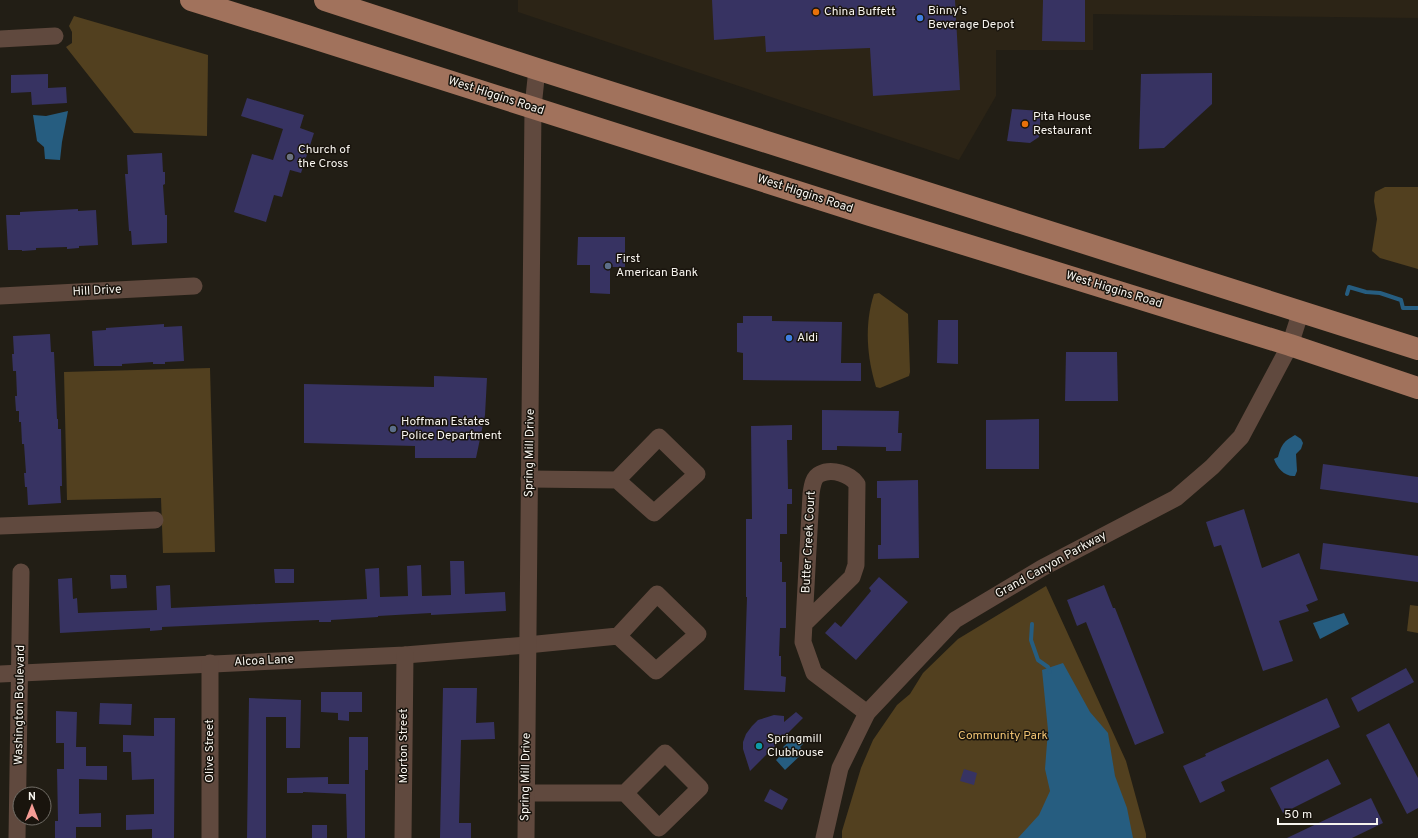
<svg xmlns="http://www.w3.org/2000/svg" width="1418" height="838" font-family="Overpass,sans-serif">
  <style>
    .built { fill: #2c2416 }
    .green { fill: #52401f }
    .water { fill: #265d80 }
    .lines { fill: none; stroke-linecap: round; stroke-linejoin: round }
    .stream { stroke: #265d80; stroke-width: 4 }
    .building { fill: #373362 }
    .minor { stroke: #60493e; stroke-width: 17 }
    .major { stroke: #a1725c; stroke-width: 22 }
    .food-dot { fill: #e8710a; stroke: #19140d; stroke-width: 1.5 }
    .shop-dot { fill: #3f7fe0; stroke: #19140d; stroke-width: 1.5 }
    .worship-dot { fill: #6b7280; stroke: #19140d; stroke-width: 1.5 }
    .service-dot { fill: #5c6f8a; stroke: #19140d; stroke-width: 1.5 }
    .culture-dot { fill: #0f9aa8; stroke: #19140d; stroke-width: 1.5 }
    .labels { text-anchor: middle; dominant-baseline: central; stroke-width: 3; stroke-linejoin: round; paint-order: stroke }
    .poi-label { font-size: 12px; fill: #f7f4ee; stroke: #19140d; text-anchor: start }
    .street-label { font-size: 12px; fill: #f7f4ee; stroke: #19140d }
    .park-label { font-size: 12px; fill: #efc272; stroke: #19140d }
  </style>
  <rect width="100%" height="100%" fill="#221e15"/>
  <path class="built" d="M518 0H1418V18L1093 14V50H996V96L959 160 518 12Z"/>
  <g class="green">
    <path d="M74 16 208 55 207 136 134 133 66 47 72 43V32L69 26Z"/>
    <path d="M1385 187H1418V269L1380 258 1372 251 1377 219 1374 201 1375 192Z"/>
    <path d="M879 293 908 314 910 372 909 376 880 388 876 387C867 357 864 325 874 294Z"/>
    <path d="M210 368 215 552 163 553 161 498 67 500 64 372Z"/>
    <path d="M1046 586 1126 761 1146 834V838H842V831L861 768 873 740 897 705 910 694 923 673 958 639Z"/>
    <path d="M1410 605 1418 606V633L1407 631Z"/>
  </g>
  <g class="water">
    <path d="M68 111 62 142 60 160 45 159 44 147 37 141 33 115 46 116Z"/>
    <path d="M1295 435 1301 439 1303 443 1301 449 1296 454 1297 471 1295 476C1285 477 1277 468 1274 459L1278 457C1282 444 1283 442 1295 435Z"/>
    <path d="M1344 613 1349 624 1320 639 1313 623Z"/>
    <path d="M1063 663 1090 712 1108 733 1115 776 1127 808 1133 838H1018L1039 815 1050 791 1045 769 1048 730 1042 670Z"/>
    <path d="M795 736 803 744 800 747 804 752 785 770 776 760 786 750 783 747Z"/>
  </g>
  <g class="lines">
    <g class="stream">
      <path d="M1347 294 1349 287 1366 292 1380 293 1401 300 1403 308H1418"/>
      <path d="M1032 624 1031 640 1038 660 1048 667 1050 672"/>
    </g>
  </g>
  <g class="building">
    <path d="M712 0H955L960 90 873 96 870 48 766 52 765 36 714 40Z"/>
    <path d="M1043 0H1085V42L1042 41Z"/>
    <path d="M1212 73V104L1164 148 1139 149 1141 74Z"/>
    <path d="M48 74V88L66 87 67 103 32 105 31 92 11 93V75Z"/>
    <path d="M247 98 304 115 300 128 314 133 301 173 290 170 282 197 274 195 266 222 234 212 252 154 273 160 283 129 241 116Z"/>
    <path d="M1012 109 1041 111 1039 137 1030 143 1007 141Z"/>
    <path d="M162 153 163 172H165V184L163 185 165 215H167V243L132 245 131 231H129L125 174H128L127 155Z"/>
    <path d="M78 209V211L96 210 98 245 79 246V248L67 249V247L36 248V250L22 251V250H8L6 215H20V212Z"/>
    <path d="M578 237H625V267H610V294L590 293V265H577Z"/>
    <path d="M743 316H772V321L842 322 841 363H861V381L743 380V353L737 352V323H743Z"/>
    <path d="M938 320H958V364L937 363Z"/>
    <path d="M164 324V327L182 326 184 361 165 362V364H153V362L122 364V366H94L92 331 106 330V328Z"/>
    <path d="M50 334 51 352H54L57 419H58V429H61L62 486H60L61 503 28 505 27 487H25L24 473H26L24 444H22L21 422H19V411H16L15 396H17L16 371H13L12 354H14L13 336Z"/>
    <path d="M1066 352H1117L1118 401H1065Z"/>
    <path d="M434 376 487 378 485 415 476 458H415V446L304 443V384L434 387Z"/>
    <path d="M822 410 899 411 898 433H902L901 451H886V447L837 446V450H822Z"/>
    <path d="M1039 419V469H986V420Z"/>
    <path d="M792 425V440H787L788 489H792V504H787V534H780V562H782V582H786V628H780L779 656H781V676L786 677 785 692 744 690 747 597H746V519H752L751 426Z"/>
    <path d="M1323 464 1418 477V503L1320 489Z"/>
    <path d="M918 480 919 558 878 559V545H881V498H877V481Z"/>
    <path d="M1244 509 1262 568 1299 553 1318 600 1306 605 1309 611 1279 621 1293 661 1263 671 1221 545 1214 547 1206 522Z"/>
    <path d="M1323 543 1418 556V582L1320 569Z"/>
    <path d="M450 561H464L465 594 505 592 506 611 431 615V613L378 616V617L331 620V622H319V620L295 621 162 627V630L150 631V628L60 633 58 579 72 578 73 599 77 598 78 613 157 610 156 586 170 585 171 608 367 599 365 569 379 568 380 597 408 596 407 566 421 565 422 596 451 595Z"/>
    <path d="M274 569H294V583H275Z"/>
    <path d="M110 575H126L127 588 111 589Z"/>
    <path d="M879 577 908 602 856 660 825 633 835 622 841 627 871 591 869 588Z"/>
    <path d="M1104 585 1113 608H1115L1164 733 1135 745 1086 622 1077 626 1067 600Z"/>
    <path d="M1406 668 1414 682 1358 712 1351 698Z"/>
    <path d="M443 688H477L476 723 494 722 495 739 461 740 459 823H471V838H440Z"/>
    <path d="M321 692H362V712H349V721L338 720V713L321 712Z"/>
    <path d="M249 698 301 700 300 748H286V717H266V838H247Z"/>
    <path d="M1327 698 1340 727 1221 782 1225 791 1200 803 1183 766 1206 756 1205 754Z"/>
    <path d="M100 703 132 704 131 725 99 724Z"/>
    <path d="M56 711 77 712 76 747H86V766H107V780L79 779V814L101 813V827H76V838H55V821H58L57 769H64V743H56Z"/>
    <path d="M796 712 803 718 750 771 743 749V742L746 734 752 726 758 720 774 715 784 716V722Z"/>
    <path d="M154 718H175L174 838H152V829L126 830V815L154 814V779L132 780 131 752H123V735L154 736Z"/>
    <path d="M1389 723 1418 778V808L1407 814 1366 735Z"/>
    <path d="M349 737H368V770H365V838H347L346 794 303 792V793H287V778L328 777V784H349Z"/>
    <path d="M1328 759 1341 784 1283 813 1270 788Z"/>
    <path d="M964 769 977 773 974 785 960 781Z"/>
    <path d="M770 789 788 799 782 810 764 801Z"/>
    <path d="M1371 798 1383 823 1352 838H1287Z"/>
    <rect x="312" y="825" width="15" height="13"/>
  </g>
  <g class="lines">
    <g class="minor">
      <path d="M0 39 55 36"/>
      <path d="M0 296 194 286"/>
      <path d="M529 479 617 480 654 513 697 474 659 437 617 480"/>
      <path d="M0 526 155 520"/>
      <path d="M804 624 852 577 856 565 857 484C850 474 832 468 820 474 813 477 812 487 811 494L803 642 814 673 867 713"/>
      <path d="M0 674 405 655 527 645 618 636 657 594 698 634 656 671 618 636"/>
      <path d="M527 793H625L665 753 700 788 659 828 625 793"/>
      <path d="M17 838 21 572"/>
      <path d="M210 838V663"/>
      <path d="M403 838 405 655"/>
      <path d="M526 838 533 107 537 69"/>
      <path d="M824 838 840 768 867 713 955 620 1042 568 1176 498 1212 467 1241 437 1290 345 1301 311"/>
    </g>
    <g class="major">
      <path d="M191 0 307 36 870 215 1290 345 1418 388"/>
      <path d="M325 0 537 69 1418 349"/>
    </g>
  </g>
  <g class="food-dot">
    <circle cx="816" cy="12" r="4"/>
    <circle cx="1025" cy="124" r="4"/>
  </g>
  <g class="shop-dot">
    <circle cx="920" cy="18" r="4"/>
    <circle cx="789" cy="338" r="4"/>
  </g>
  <circle class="worship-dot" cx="290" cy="157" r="4"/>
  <g class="service-dot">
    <circle cx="608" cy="266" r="4"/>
    <circle cx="393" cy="429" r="4"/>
  </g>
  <circle class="culture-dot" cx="759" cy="746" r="4"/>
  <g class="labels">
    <g class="poi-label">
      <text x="928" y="11">Binny's<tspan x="928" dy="14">Beverage Depot</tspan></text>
      <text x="824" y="12">China Buffett</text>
      <text x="1033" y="117">Pita House<tspan x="1033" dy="14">Restaurant</tspan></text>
      <text x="298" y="150">Church of<tspan x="298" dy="14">the Cross</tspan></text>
      <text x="616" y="259">First<tspan x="616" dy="14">American Bank</tspan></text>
      <text x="797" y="338">Aldi</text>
      <text x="401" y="422">Hoffman Estates<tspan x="401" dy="14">Police Department</tspan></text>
      <text x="767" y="739">Springmill<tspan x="767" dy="14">Clubhouse</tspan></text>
    </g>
    <g class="street-label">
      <text transform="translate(496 96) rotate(18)">West Higgins Road</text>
      <text transform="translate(805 194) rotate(18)">West Higgins Road</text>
      <text transform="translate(1114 290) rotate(17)">West Higgins Road</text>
      <text transform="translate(97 291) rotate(-3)">Hill Drive</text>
      <text transform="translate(530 453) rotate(-89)">Spring Mill Drive</text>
      <text transform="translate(809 542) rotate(-87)">Butter Creek Court</text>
      <text transform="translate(1051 565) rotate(-29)">Grand Canyon Parkway</text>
      <text transform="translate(264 661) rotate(-3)">Alcoa Lane</text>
      <text transform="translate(20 705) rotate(-89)">Washington Boulevard</text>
      <text transform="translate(404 746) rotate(-90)">Morton Street</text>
      <text transform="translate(210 751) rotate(-90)">Olive Street</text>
      <text transform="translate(526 777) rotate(-89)">Spring Mill Drive</text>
    </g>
    <g class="park-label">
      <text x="1003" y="736">Community Park</text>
    </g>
  </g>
  <g transform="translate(32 806)"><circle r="19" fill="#19140d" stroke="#726e67"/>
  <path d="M0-3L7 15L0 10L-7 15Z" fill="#f59c95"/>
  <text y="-6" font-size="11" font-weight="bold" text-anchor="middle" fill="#f7f4ee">N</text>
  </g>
  <path d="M1278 818v6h99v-6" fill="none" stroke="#f7f4ee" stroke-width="2"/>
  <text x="1284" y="818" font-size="12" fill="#f7f4ee" stroke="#19140d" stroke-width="3" paint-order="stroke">50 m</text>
</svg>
